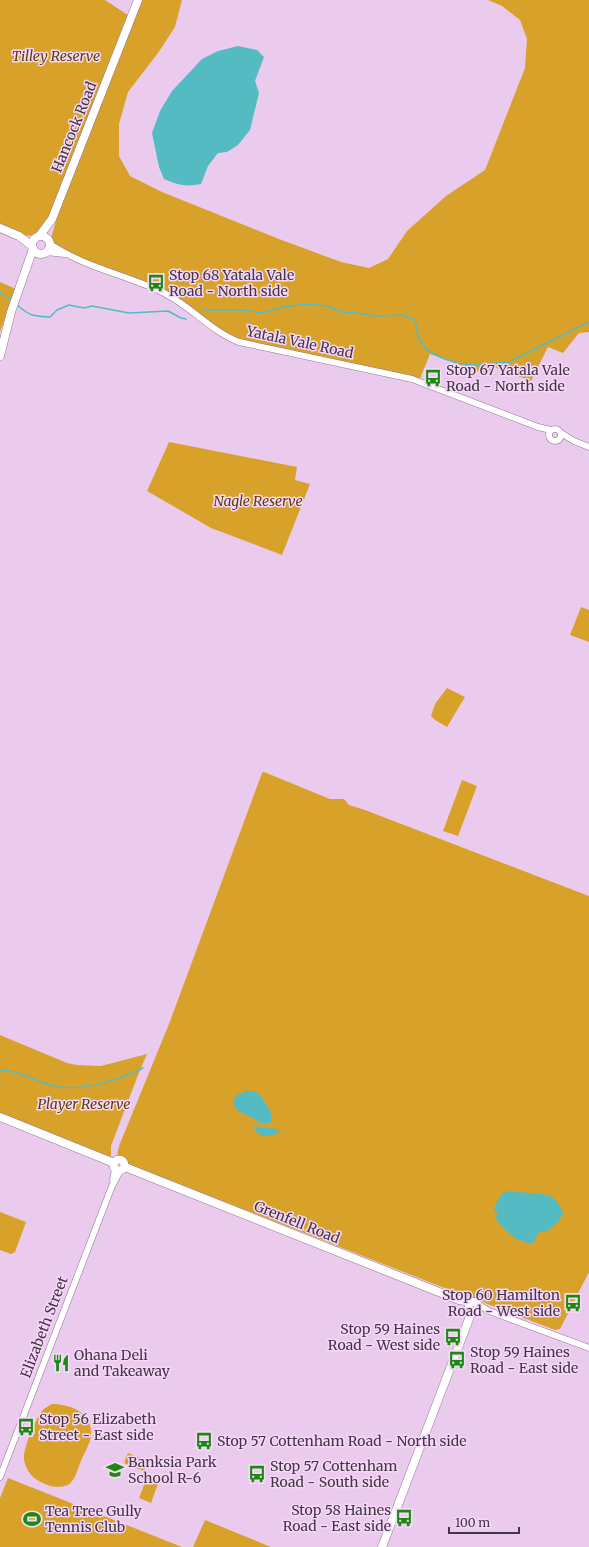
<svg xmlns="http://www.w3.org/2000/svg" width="589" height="1547" font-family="Merriweather,serif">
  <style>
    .green { fill: #d8a22a }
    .water { fill: #55bbc3 }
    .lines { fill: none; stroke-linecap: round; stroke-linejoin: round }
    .stream { stroke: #55bbc3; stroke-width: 1.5 }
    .minor-casing { stroke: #907494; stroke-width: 7 }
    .major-casing { stroke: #907494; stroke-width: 9 }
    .minor { stroke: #fff; stroke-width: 6 }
    .major { stroke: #fff; stroke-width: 8 }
    .labels { text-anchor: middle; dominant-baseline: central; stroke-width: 3; stroke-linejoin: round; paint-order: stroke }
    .park-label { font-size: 14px; font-style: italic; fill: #594009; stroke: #f7d8fb }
    .street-label { font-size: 14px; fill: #423644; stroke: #f7d8fb }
    .poi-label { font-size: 14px; fill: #423644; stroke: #f7d8fb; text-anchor: start }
  </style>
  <rect width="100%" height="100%" fill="#eacbee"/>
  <g class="green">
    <path d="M0 0H105L131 17 138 0H182L175 27 158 53 128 92 119 124V156L130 176 162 192 279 239 341 262 369 268 388 259 407 231 446 196 485 170 525 68 527 39 520 20 502 6 488 0H589V332L579 333 563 353 548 347 531 381 494 367 491 376 430 354 419 381 231 339 174 299 62 254 50 242 67 181 40 235 19 236 0 228Z"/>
    <path d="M0 282 16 289 0 332Z"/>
    <path d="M169 442 297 467 295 480 310 484 282 555 211 528 147 491Z"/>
    <path d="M581 607 589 610V642L570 635Z"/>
    <path d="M447 688 465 697 447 727 435 720 431 716 435 704Z"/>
    <path d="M264 772 330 799H344L349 805 365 810 589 896V1272L560 1329 555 1330 487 1304 477 1298H470L128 1164 124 1159 117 1156 119 1146 169 1024 262 773Z"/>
    <path d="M462 780 477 786 458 836 443 831Z"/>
    <path d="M0 1035 67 1063 77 1065 101 1066 147 1054 138 1075 111 1146V1157L0 1113Z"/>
    <path d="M0 1212 26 1222 15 1252 11 1254 0 1250Z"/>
    <path d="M52 1404C71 1404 93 1413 91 1436 90 1444 84 1453 81 1461 78 1468 75 1481 68 1485 58 1489 47 1486 39 1481 31 1477 25 1468 24 1459 23 1449 36 1416 44 1409 46 1407 49 1406 52 1404Z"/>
    <path d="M128 1453 148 1461 144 1471 124 1463Z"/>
    <path d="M147 1477 159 1481 151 1503 139 1498Z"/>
    <path d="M8 1478 182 1547H0V1498Z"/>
    <path d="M205 1520 271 1547H193Z"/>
  </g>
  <g class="water">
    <path d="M238 46 257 50 264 57 255 81 259 93 250 130 238 145 227 152 218 153 208 166 201 184C187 187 177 185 164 179L159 167 152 133 160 111 172 91 202 59 218 51Z"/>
    <path d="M246 1091H254L260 1095 270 1110 272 1118 270 1123C257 1124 259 1121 249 1116 241 1113 235 1111 233 1101L237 1095Z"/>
    <path d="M254 1126 277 1129 280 1131 273 1135 262 1136 255 1131Z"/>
    <path d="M507 1191 549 1195C556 1199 562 1207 563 1214 559 1222 547 1234 539 1232L533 1243C518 1244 502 1229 495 1217L497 1215V1212L494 1211C496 1203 499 1194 507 1191Z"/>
  </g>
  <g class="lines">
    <g class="stream">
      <path d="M0 292 13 301"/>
      <path d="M17 305C30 316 33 316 50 317L57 310 69 305 84 308 92 306 129 313 168 311 181 318 186 319"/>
      <path d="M204 310H243L262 313 283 307 308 304 327 306 344 313 352 312 375 316 403 315 415 320 419 339 427 350 442 358 457 363 472 365 509 362 589 322"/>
      <path d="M0 1070C18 1070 34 1080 50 1085 78 1093 118 1081 143 1068"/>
    </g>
    <g class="minor-casing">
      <g id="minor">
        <path d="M50 244C84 267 126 275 162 292 190 305 210 331 239 342L412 379 538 427 551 430"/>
        <path d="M46 252 65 254"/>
        <circle cx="555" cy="435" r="6"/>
        <path d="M561 433 574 441 589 447"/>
        <path d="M113 1180 115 1169"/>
        <path d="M479 1305 489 1311 589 1348"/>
        <path d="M0 1477 112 1186 120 1171"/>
      </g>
    </g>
    <g class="major-casing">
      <g id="major">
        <path d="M0 228 19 236 32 246"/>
        <path d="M40 235 52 219 138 0"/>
        <circle cx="41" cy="245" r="9"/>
        <path d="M0 356 11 312 33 249"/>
        <path d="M0 1117 114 1163"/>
        <circle cx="119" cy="1165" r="5.5"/>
        <path d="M125 1167 459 1300 471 1302H476L479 1307 477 1310 474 1312 470 1310 469 1306 471 1302"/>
        <path d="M382 1547 472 1311"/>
      </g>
    </g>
    <use href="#minor" class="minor"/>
    <use href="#major" class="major"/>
  </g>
  <defs>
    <g id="bus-bare" transform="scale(1.38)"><path d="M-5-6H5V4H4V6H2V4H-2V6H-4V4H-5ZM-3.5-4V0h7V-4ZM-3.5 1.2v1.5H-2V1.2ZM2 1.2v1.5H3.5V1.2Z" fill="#188a0d" stroke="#f7d8fb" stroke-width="2.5" paint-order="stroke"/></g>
    <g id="restaurant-bare" transform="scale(1.38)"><path d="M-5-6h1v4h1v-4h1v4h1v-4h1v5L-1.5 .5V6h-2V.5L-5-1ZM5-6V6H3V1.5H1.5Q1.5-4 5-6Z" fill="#188a0d" stroke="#f7d8fb" stroke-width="2.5" paint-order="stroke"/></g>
    <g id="school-bare" transform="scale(1.38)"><path d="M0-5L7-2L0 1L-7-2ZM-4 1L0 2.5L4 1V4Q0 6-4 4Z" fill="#188a0d" stroke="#f7d8fb" stroke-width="2.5" paint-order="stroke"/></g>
    <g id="stadium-bare" transform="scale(1.38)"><path d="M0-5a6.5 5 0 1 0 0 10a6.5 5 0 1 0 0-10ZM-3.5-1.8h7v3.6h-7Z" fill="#188a0d" stroke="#f7d8fb" stroke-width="2.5" paint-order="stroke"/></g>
  </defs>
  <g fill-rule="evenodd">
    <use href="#bus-bare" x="156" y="283"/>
    <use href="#bus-bare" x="433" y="378"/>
    <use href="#bus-bare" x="573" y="1303"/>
    <use href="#bus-bare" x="453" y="1337"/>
    <use href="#bus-bare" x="457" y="1360"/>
    <use href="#restaurant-bare" x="61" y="1363"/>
    <use href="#bus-bare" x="26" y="1427"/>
    <use href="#bus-bare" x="204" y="1441"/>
    <use href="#school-bare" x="115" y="1470"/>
    <use href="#bus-bare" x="257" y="1474"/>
    <use href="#bus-bare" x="404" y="1518"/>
    <use href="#stadium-bare" x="32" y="1519"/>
  </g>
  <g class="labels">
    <g class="park-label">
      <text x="56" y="56">Tilley Reserve</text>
      <text x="258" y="501">Nagle Reserve</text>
      <text x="84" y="1104">Player Reserve</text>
    </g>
    <g class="street-label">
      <text transform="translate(74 127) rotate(-68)">Hancock Road</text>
      <text transform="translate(300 342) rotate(12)">Yatala Vale Road</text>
      <text transform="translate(297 1222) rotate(22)">Grenfell Road</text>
      <text transform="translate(44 1327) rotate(-69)">Elizabeth Street</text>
    </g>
    <g class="poi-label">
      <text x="169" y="275">Stop 68 Yatala Vale<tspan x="169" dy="16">Road - North side</tspan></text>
      <text x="446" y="370">Stop 67 Yatala Vale<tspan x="446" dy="16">Road - North side</tspan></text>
      <text x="560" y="1295" text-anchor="end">Stop 60 Hamilton<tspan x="560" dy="16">Road - West side</tspan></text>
      <text x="440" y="1329" text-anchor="end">Stop 59 Haines<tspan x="440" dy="16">Road - West side</tspan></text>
      <text x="470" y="1352">Stop 59 Haines<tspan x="470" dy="16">Road - East side</tspan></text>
      <text x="74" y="1355">Ohana Deli<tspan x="74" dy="16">and Takeaway</tspan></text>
      <text x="39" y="1419">Stop 56 Elizabeth<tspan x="39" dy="16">Street - East side</tspan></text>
      <text x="217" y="1441">Stop 57 Cottenham Road - North side</text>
      <text x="128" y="1462">Banksia Park<tspan x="128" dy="16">School R-6</tspan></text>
      <text x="270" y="1466">Stop 57 Cottenham<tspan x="270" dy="16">Road - South side</tspan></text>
      <text x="391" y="1510" text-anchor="end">Stop 58 Haines<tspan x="391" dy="16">Road - East side</tspan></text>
      <text x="45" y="1511">Tea Tree Gully<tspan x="45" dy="16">Tennis Club</tspan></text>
    </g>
  </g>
  <path d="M449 1527v6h70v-6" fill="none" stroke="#423644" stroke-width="2"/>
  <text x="455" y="1527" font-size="12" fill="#423644" stroke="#f7d8fb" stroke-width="3" paint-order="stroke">100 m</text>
</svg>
